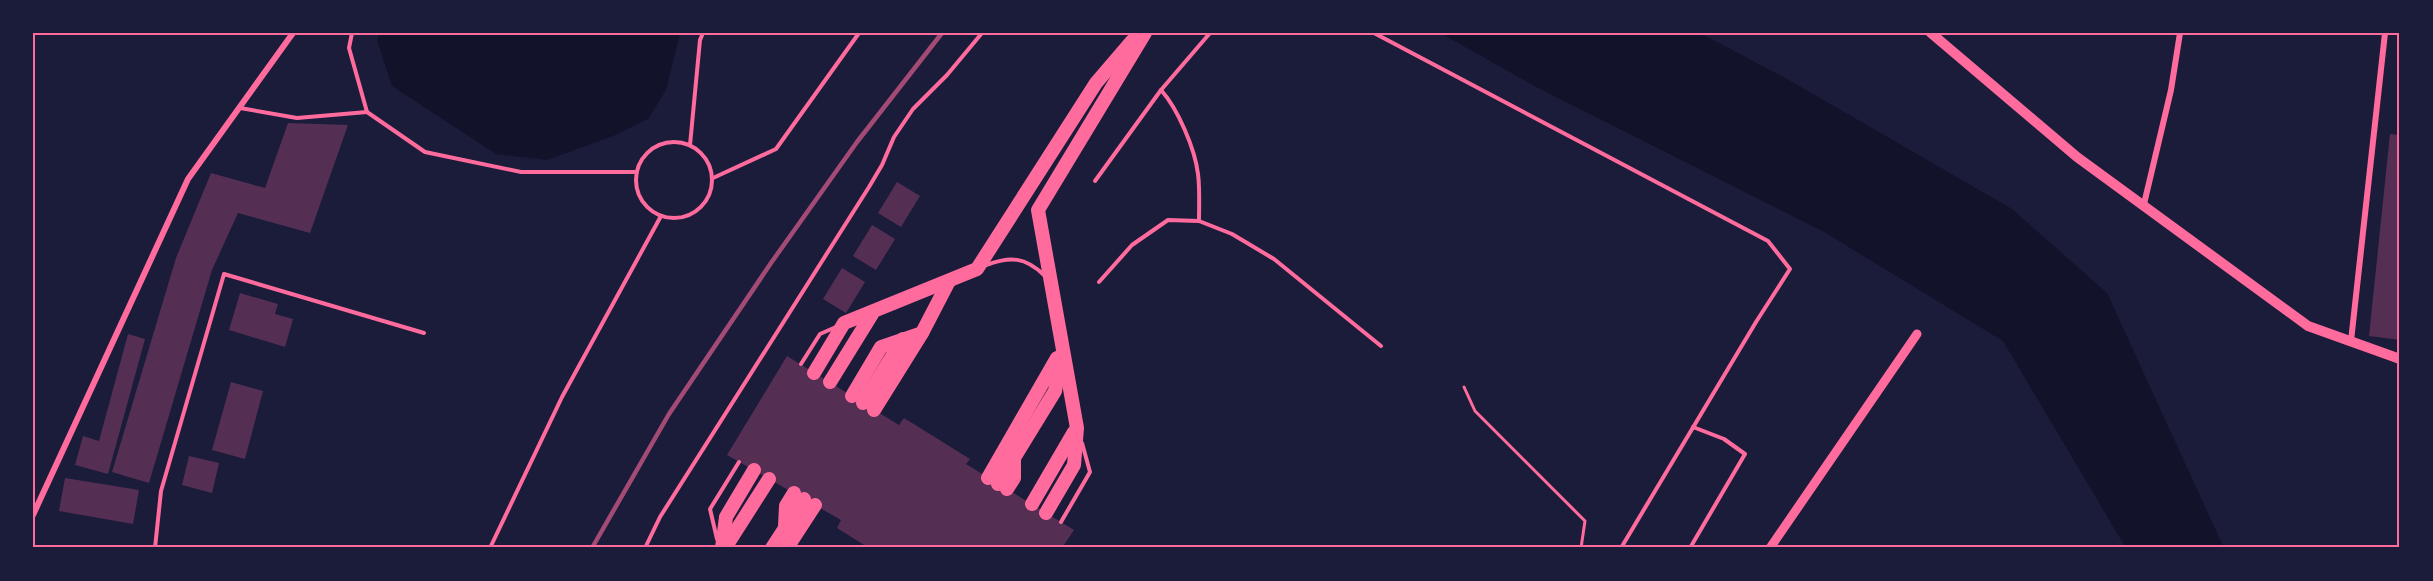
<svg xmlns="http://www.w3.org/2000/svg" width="2433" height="581" font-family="'Nunito Sans',sans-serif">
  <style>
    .water { fill: #12122b }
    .building { fill: #542f53 }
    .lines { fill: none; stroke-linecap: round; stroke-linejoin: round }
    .path { stroke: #ff6b9d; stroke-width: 3 }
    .service { stroke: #ff6b9d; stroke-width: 4 }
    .minor { stroke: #ff6b9d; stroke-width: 6 }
    .tertiary { stroke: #ff6b9d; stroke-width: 9 }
    .secondary { stroke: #ff6b9d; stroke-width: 10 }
    .trunk { stroke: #ff6b9d; stroke-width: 14 }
    .rail { stroke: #a44b75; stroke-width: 4.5 }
    .neatline { fill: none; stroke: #ff6b9d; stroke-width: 2 }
  </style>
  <rect width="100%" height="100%" fill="#1b1b3a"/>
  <g class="water">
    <path d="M380 33H680L666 90 648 119 613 136 547 160 496 154 392 86 377 40Z"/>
    <path d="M1440 33H1700L1787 79 2012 209 2107 293 2224 548H2126L2003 341 1824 232 1542 90Z"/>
  </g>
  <g class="building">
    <path d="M288 123 348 125 310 233 238 213 212 270 149 483 112 472 176 258 211 173 265 188Z"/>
    <path d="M2390 134 2400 135V340L2369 336Z"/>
    <path d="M897 182 920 196 901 227 878 213Z"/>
    <path d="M872 225 895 239 876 270 853 256Z"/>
    <path d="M842 268 865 282 846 313 823 299Z"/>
    <path d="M240 293 278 304 275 314 293 319 285 347 229 330Z"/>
    <path d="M128 334 145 339 108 474 75 465 83 436 99 441Z"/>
    <path d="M787 356 899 425 904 418 970 459 966 464 1074 530 1062 548H869L837 528 841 520 727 455Z"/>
    <path d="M231 382 263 391 245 459 212 450Z"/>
    <path d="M189 456 219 463 212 493 182 485Z"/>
    <path d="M65 478 139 490 133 524 59 511Z"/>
  </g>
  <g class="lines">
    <path class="path" d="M1464 387 1475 411 1585 521 1581 548"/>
    <g class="service">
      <path d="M352 33 349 48 367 112 425 152 521 172H637"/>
      <path d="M1374 33 1768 241 1790 269 1756 322 1621 548"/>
      <path d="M1161 90C1178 109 1195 149 1198 174 1200 189 1199 206 1199 221"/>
      <path d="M240 108 297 118 367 112"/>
      <circle cx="674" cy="180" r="38"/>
      <path d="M690 145 700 40 703 33"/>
      <path d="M713 178 776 149 859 33"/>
      <path d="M1095 181 1161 90 1210 33"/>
      <path d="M986 265C1011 256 1025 257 1044 275"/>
      <path d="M1099 282 1132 245 1168 220 1199 221 1232 234 1274 259 1381 346"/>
      <path d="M801 364 820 334 836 327"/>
      <path d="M1061 522 1090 472 1082 443"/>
      <path d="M717 539 710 509 739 462"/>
      <path d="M155 548 161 491 224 274 424 333"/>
      <path d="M490 548 562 397 661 216"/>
      <path d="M645 548 660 517 869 187 882 165 894 137 913 109 947 75 982 33"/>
      <path d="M1690 548 1745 454 1724 439 1693 427"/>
    </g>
    <g class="minor">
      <path d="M2144 204 2171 90 2180 33"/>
      <path d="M2351 341 2385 33"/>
      <path d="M33 515 188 179 293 33"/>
    </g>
    <path class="tertiary" d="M1770 548 1917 334"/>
    <path class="secondary" d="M1931 33 2077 157 2308 326 2400 359"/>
    <g class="trunk">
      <path d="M814 373 844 323 977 269 1096 83 1132 41"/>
      <path d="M830 382 872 314"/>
      <path d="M852 396 881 347 922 333"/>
      <path d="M863 403 903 339"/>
      <path d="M874 410 922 333 949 281"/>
      <path d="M988 478 1057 358"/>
      <path d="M998 484 1055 391 1061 356"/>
      <path d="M1007 489 1014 478V458"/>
      <path d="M1032 504 1074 432"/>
      <path d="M1046 513 1074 465 1077 428 1038 210 1145 33"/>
      <path d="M785 526 786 506 794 493"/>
      <path d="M722 548 726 517 754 470"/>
      <path d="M725 548 769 479"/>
      <path d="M772 548 804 499"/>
      <path d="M787 548 815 505"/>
    </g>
    <path class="rail" d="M592 548 669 414 771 263 857 142 942 33"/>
  </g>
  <rect width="2433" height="581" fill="none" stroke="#1b1b3a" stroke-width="69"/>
  <rect x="34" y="34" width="2364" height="512" class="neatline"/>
</svg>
